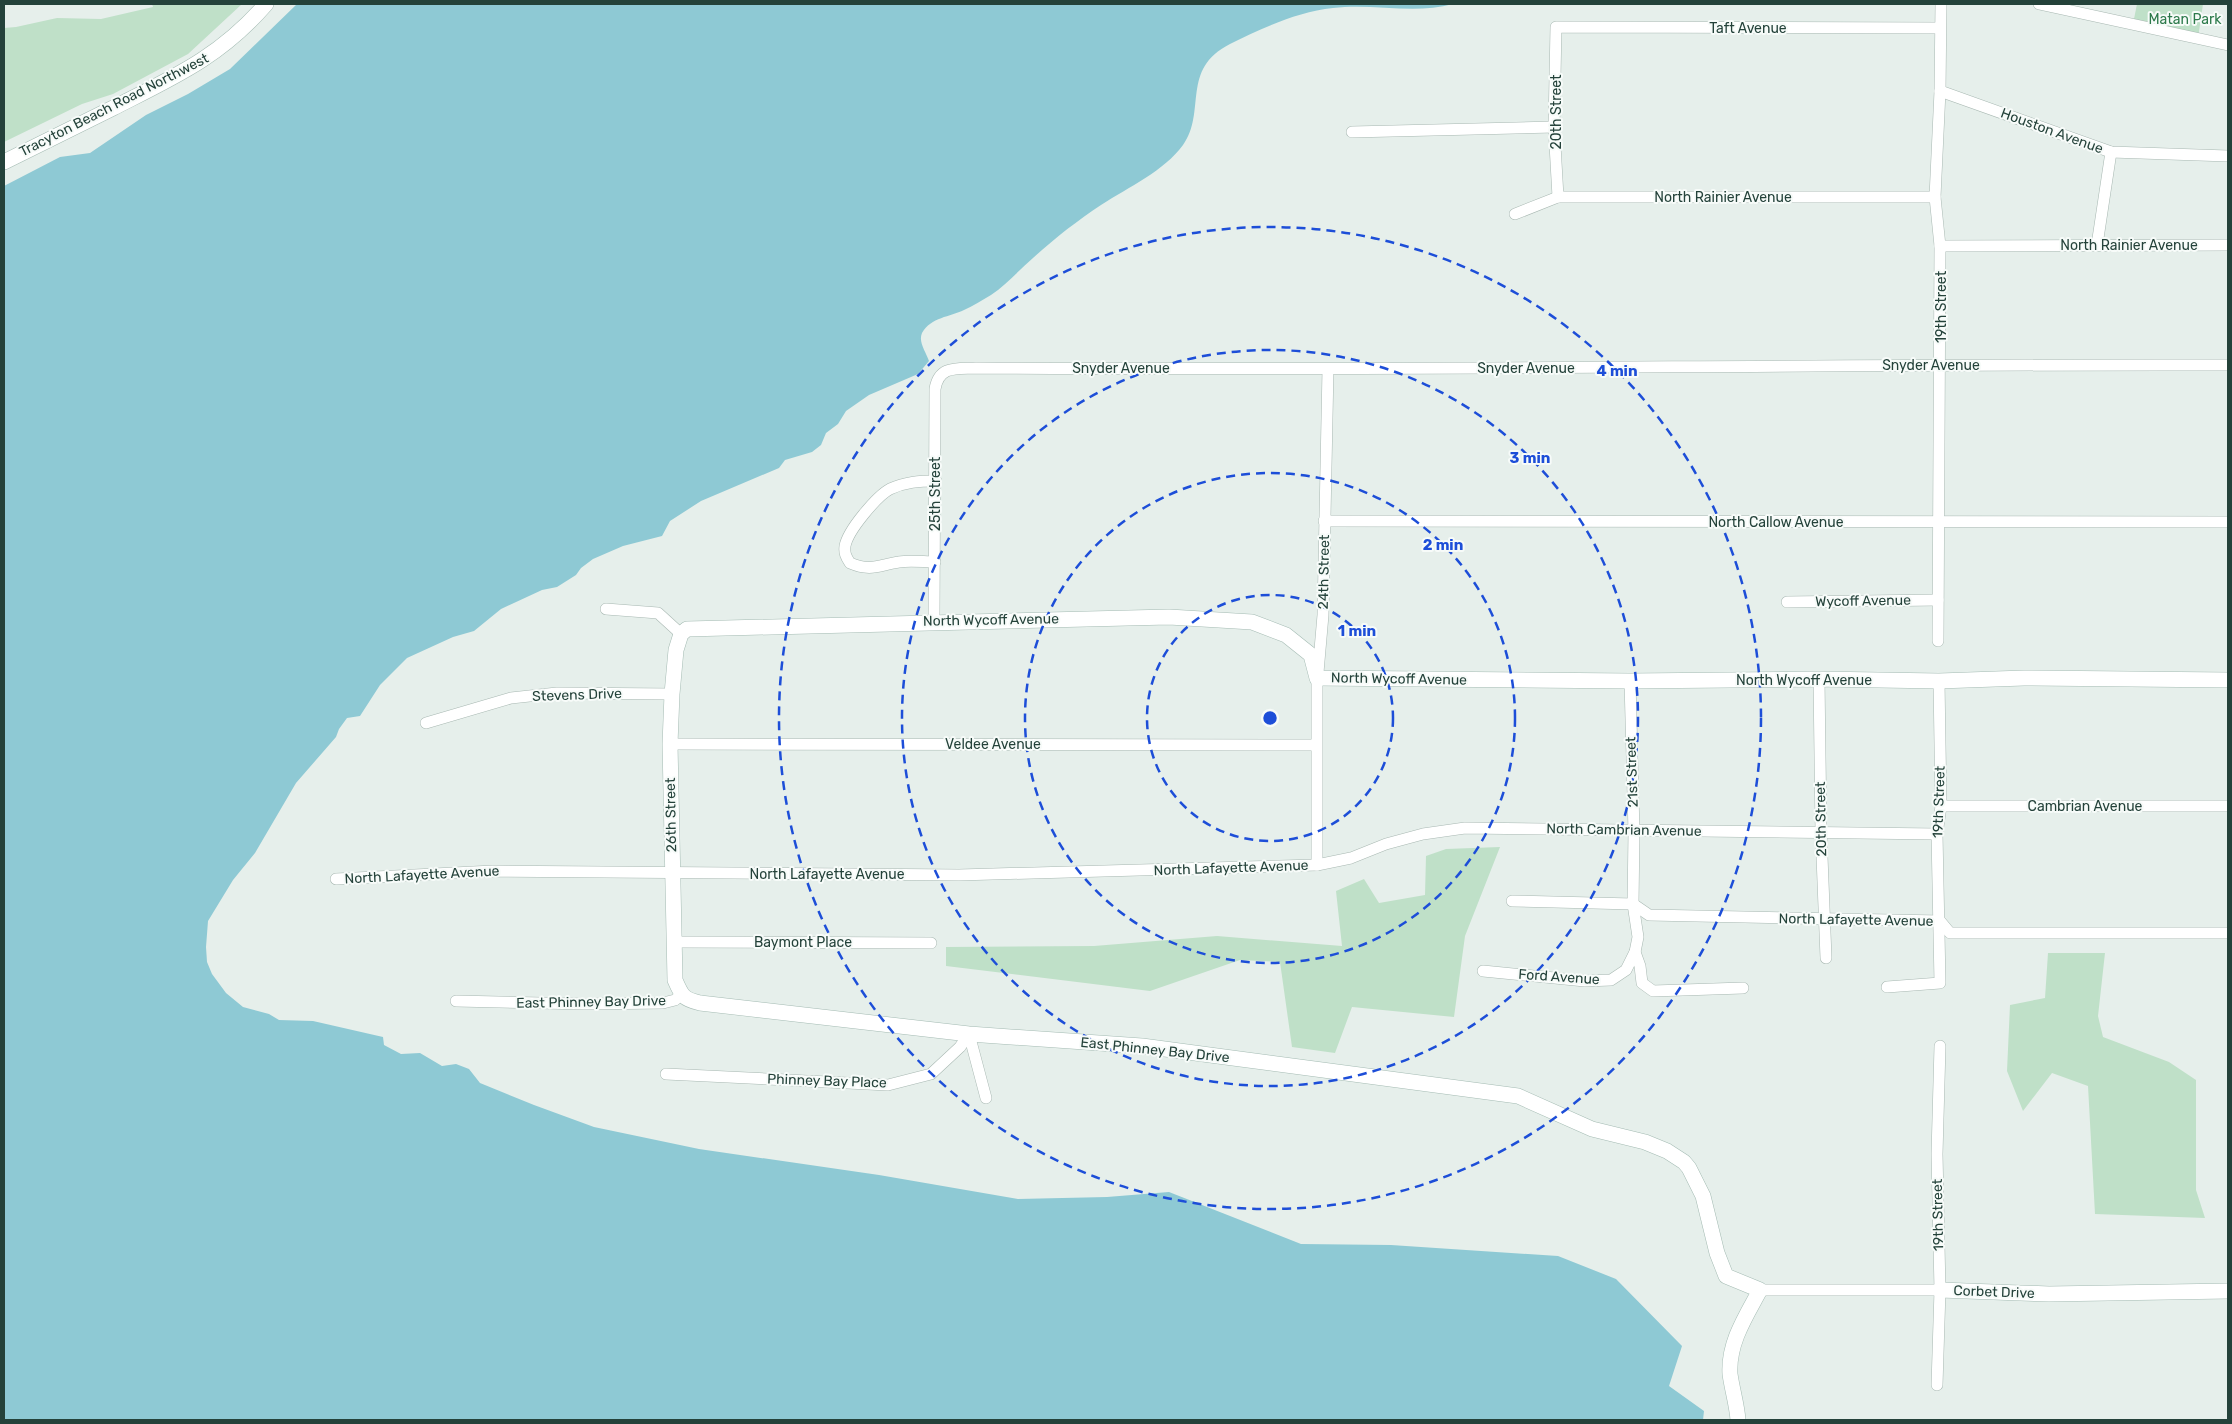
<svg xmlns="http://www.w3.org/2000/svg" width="2232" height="1424" font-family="Rubik,sans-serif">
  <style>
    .green { fill: #bfe0c8 }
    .water { fill: #8ec9d4 }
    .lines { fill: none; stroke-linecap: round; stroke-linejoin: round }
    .street-casing { stroke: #a8b8b2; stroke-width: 12 }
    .secondary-casing { stroke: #a4bbb3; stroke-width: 16 }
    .street { stroke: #fff; stroke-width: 11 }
    .secondary { stroke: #fff; stroke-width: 15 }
    .ring { fill: none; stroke: #1d4ed8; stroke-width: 2.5; stroke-dasharray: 9 6 }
    .labels { text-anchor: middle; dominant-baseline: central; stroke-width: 4; stroke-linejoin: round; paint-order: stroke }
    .park-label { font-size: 14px; fill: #2d7a4b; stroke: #f7fbf9 }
    .street-label { font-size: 14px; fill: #24423a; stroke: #f7fbf9 }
    .centre { fill: #1d4ed8; stroke: #f7fbf9; stroke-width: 2.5 }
    .ring-label { font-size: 15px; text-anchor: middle; font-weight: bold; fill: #1d4ed8; stroke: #f7fbf9; stroke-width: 4; stroke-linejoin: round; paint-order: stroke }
  </style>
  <rect width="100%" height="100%" fill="#e6efeb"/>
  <g class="green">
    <path d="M152 4H242L188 54 113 94 82 104 4 142V28L16 27 57 18 101 19 153 7Z"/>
    <path d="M2137 4H2203L2198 38 2133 24Z"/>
    <path d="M1500 847 1465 936 1454 1017 1352 1007 1335 1053 1292 1047 1280 962 1240 960 1150 991 946 966V947L1094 946 1217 936 1342 946 1336 891 1364 879 1379 903 1425 895 1426 856 1446 849Z"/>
    <path d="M2048 953H2105L2098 1016 2103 1037 2169 1062 2196 1080V1190L2205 1218 2095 1214 2088 1086 2052 1073 2023 1111 2007 1071 2010 1005 2045 998Z"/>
  </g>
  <path class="water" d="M297 4H1453C1414 15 1374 3 1333 8 1297 12 1262 28 1230 44 1180 69 1207 112 1183 145 1164 171 1129 187 1101 205 1077 221 1055 238 1033 258 1019 270 1006 285 991 295 982 300 973 306 964 310 950 317 931 317 922 333 918 342 926 352 929 361L918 374 869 395 846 411 838 424 826 433 821 445 812 452 785 460 779 468 701 501 670 521 662 536 623 546 593 559 581 568 576 575 557 587 542 590 501 609 474 631 453 637 407 658 380 685 360 716 347 718 339 729 336 737 296 783 255 853 233 880 208 921 206 947 207 962 212 974 226 993 243 1007 269 1014 279 1020 313 1021 383 1037 384 1045 401 1054 420 1053 442 1066 456 1064 469 1069 480 1083 534 1105 594 1127 699 1149 879 1175 1018 1199 1107 1197 1169 1192 1301 1244 1391 1245 1558 1256 1616 1279 1682 1346 1669 1386 1704 1411 1703 1420H4V186L60 157 90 153 146 115 188 94 230 69Z"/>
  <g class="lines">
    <g class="street-casing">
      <g id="street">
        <path d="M2039 4 2228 45"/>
        <path d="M1940 91 2111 152 2228 156"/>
        <path d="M1352 132 1554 127"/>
        <path d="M1558 197 1554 127 1556 27 1940 28"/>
        <path d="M1515 214 1558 197H1935"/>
        <path d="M2097 245 2111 152"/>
        <path d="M1940 246 2228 245"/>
        <path d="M1324 521 2228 522"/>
        <path d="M935 562C924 562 910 560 899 562 879 565 871 572 850 563 846 557 844 553 845 546 848 530 877 496 890 489 905 482 919 481 936 481"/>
        <path d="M1787 602 1938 600"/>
        <path d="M606 609 658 613 681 634"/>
        <path d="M934 621 935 389C939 365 957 369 976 368 1394 371 1811 364 2228 365"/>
        <path d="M1938 641 1940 246 1935 197 1940 91 1941 4"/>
        <path d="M1819 679 1821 831 1826 958"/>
        <path d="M426 723 511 698 557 693 672 694"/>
        <path d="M670 744 1316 745"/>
        <path d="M1941 806H2228"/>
        <path d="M1317 865V684L1323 615 1328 369"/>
        <path d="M336 879 493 871 959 875 1317 865 1351 858 1386 844 1423 834 1465 828 1937 834"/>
        <path d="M1512 901 1633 904 1649 915 1940 921 1950 933H2228"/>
        <path d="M674 942 931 943"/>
        <path d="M1635 952 1640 966 1642 983 1653 991 1743 988"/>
        <path d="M1483 971 1585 981 1611 980 1626 970 1635 952 1638 937 1633 904 1634 832 1630 681"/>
        <path d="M1887 987 1940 983 1937 834 1941 806 1939 681"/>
        <path d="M456 1001 585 1004 663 1003 675 1000 681 995"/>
        <path d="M969 1034 986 1098"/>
        <path d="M666 1074 888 1085 931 1074 960 1047 969 1034"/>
        <path d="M1760 1290H1940"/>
        <path d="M1937 1385 1940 1290 1937 1154 1940 1046"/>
      </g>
    </g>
    <g class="secondary-casing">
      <g id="secondary">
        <path d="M4 162C40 144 77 126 113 108 174 77 220 57 266 4"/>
        <path d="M1940 1290 2049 1294 2228 1291"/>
        <path d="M1738 1420C1737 1405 1732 1389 1730 1374 1728 1343 1746 1316 1760 1290L1726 1276 1717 1253 1703 1196 1689 1168 1684 1162 1667 1151 1645 1142 1592 1129 1518 1096 1142 1046 969 1034 700 1003C683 999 682 996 675 980L670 744 672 694 676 650 681 634 687 629 1169 617 1252 622 1286 635 1311 655 1317 678 1630 681 1819 679 1939 681 2024 678 2228 680"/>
      </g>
    </g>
    <use href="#street" class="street"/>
    <use href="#secondary" class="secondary"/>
  </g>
  <g class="ring">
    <circle cx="1270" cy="718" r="123"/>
    <circle cx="1270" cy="718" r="245"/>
    <circle cx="1270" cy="718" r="368"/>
    <circle cx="1270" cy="718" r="491"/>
  </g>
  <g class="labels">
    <g class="park-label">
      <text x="2185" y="19">Matan Park</text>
    </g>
    <g class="street-label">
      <text x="1748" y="28">Taft Avenue</text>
      <text transform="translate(114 105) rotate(-27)">Tracyton Beach Road Northwest</text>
      <text transform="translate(1556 112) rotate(-90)">20th Street</text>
      <text transform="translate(2052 131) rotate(20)">Houston Avenue</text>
      <text x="1723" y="197">North Rainier Avenue</text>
      <text x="2129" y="245">North Rainier Avenue</text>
      <text transform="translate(1941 307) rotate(-90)">19th Street</text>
      <text x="1931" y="365">Snyder Avenue</text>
      <text x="1121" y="368">Snyder Avenue</text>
      <text x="1526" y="368">Snyder Avenue</text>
      <text transform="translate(935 494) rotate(-90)">25th Street</text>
      <text x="1776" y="522">North Callow Avenue</text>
      <text transform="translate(1324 572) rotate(-89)">24th Street</text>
      <text transform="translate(1863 601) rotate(-1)">Wycoff Avenue</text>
      <text transform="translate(991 620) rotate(-1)">North Wycoff Avenue</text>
      <text transform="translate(1399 679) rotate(1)">North Wycoff Avenue</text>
      <text x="1804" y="680">North Wycoff Avenue</text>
      <text transform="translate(577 695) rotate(-2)">Stevens Drive</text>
      <text x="993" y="744">Veldee Avenue</text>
      <text transform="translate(1632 772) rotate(-92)">21st Street</text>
      <text transform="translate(1939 802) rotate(-88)">19th Street</text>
      <text x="2085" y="806">Cambrian Avenue</text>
      <text transform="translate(671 815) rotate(-91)">26th Street</text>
      <text transform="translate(1821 819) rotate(-91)">20th Street</text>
      <text transform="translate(1624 830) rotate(1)">North Cambrian Avenue</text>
      <text transform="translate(1231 868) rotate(-2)">North Lafayette Avenue</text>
      <text x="827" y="874">North Lafayette Avenue</text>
      <text transform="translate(422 875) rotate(-3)">North Lafayette Avenue</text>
      <text transform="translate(1856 920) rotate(1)">North Lafayette Avenue</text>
      <text x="803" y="942">Baymont Place</text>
      <text transform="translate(1559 977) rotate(4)">Ford Avenue</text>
      <text transform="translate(591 1002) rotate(-1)">East Phinney Bay Drive</text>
      <text transform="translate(1155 1050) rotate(6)">East Phinney Bay Drive</text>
      <text transform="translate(827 1081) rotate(2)">Phinney Bay Place</text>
      <text transform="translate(1938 1215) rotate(-91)">19th Street</text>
      <text transform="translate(1994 1292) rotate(2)">Corbet Drive</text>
    </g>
  </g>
  <circle cx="1270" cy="718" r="8" class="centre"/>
  <g class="ring-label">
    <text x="1617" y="376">4 min</text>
    <text x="1530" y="463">3 min</text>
    <text x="1443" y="550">2 min</text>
    <text x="1357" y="636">1 min</text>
  </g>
  <rect width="2232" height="1424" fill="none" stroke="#24423a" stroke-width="10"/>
</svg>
